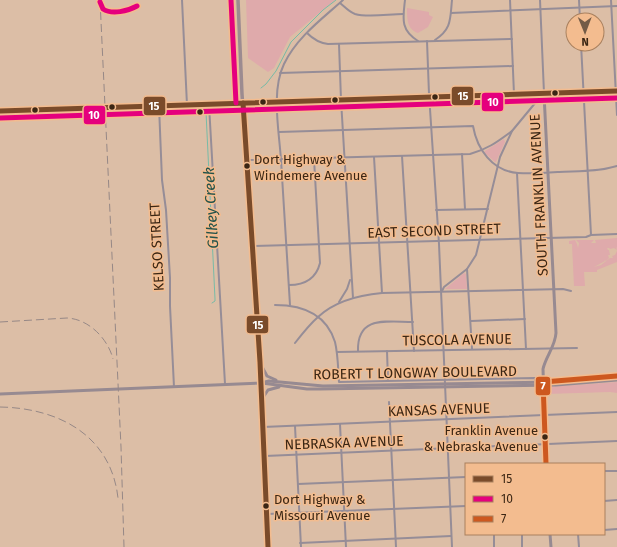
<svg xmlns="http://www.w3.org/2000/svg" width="617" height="547" font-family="'Fira Sans',sans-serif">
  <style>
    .green { fill: #dfaaab }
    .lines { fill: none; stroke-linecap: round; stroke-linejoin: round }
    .stream { stroke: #77bba7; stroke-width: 1 }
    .street { stroke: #968d97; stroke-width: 2 }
    .secondary { stroke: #978a91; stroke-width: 3 }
    .primary { stroke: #9c8b90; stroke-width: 3.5 }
    .rail { stroke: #968886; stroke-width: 1; stroke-dasharray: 8 4; stroke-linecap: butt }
    .bus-1-casing { stroke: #f3bc8f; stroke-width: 8 }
    .bus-2-casing { stroke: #f3bc8f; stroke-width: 8 }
    .bus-3-casing { stroke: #f3bc8f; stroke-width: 8 }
    .bus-1 { stroke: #7a4b2a; stroke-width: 5 }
    .bus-2 { stroke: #e5007d; stroke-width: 5 }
    .bus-3 { stroke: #cd581f; stroke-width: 5 }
    .bus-dot { fill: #3b2614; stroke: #f3bc8f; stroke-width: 1.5 }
    .labels { text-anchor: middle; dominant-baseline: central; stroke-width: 3; stroke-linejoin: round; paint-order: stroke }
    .bus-label { font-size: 13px; fill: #3b2614; stroke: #f3bc8f; text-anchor: start }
    .street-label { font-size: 14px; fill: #3b2614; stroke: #f3bc8f }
    .water-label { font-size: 15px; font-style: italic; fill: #24534b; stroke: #f3bc8f }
    .line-badge { stroke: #f3bc8f; stroke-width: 1.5 }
    .badge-label { font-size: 11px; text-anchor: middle; font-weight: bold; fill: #fff }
  </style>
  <rect width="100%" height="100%" fill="#dcbea6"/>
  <g class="green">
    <path d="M246 0H335L290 37 274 68 268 72 248 58Z"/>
    <path d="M407 8 429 12V15L433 17 428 27 418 33C407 29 407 19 407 8Z"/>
    <path d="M504 139 505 142 496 162H495L485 153V151Z"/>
    <path d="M617 238V248L616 247 617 250 614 248 610 249 609 248H607L608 250H609L610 255H608L609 258 606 261 604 260 605 261 594 267 601 265 610 258H613L612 256 615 255 617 251V262L597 270V272H584L585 286H574L572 244H569V241L575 240 577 244 578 248 579 243 576 240H594L591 243H596L595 240Z"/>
    <path d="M464 273 466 274 467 289H445Z"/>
    <path d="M617 382V393L610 392 546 394V389L548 387Z"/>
  </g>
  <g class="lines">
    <g class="stream">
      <path d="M261 88 266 84 276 71 291 42 323 10 336 0"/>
      <path d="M206 112 215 299V301L212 303"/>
    </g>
    <g class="street">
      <path d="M182 0 187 105"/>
      <path d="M405 0C403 18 400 30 418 41"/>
      <path d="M510 0 514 94"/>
      <path d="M540 0 544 93"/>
      <path d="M579 0 580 20"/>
      <path d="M611 0 617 115"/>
      <path d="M340 3C345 7 349 12 355 14 368 18 389 14 403 14"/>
      <path d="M451 13 617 6"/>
      <path d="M307 33C313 39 319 43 328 44L512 39"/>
      <path d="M435 40C452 29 450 19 452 0"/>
      <path d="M427 41 429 94 439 244 452 547"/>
      <path d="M339 44 341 100 353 298"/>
      <path d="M581 44 591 235"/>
      <path d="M280 73 513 66"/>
      <path d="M209 105 225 384"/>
      <path d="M159 106 162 180 166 210 170 278V306L174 387"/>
      <path d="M279 132 473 126C477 149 492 171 518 173 532 174 545 173 559 172 578 171 598 172 617 166"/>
      <path d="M462 154 465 209"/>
      <path d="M402 156 414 351"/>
      <path d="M374 157 382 293"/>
      <path d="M247 160 470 154C488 149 497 142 512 131"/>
      <path d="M517 173 526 349"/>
      <path d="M436 210 488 209"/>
      <path d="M253 246 586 237 591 235 617 234"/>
      <path d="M467 269 472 349"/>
      <path d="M289 285C305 285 316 279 320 263L314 159"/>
      <path d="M442 291 444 287 467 269 476 255 500 157 512 131 536 102V94"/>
      <path d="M339 302 347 289 350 280"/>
      <path d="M275 305C302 305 326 313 335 342 338 354 338 368 339 382L535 378V382"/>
      <path d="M290 305C287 256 284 208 281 160 279 130 271 91 284 64 297 37 322 19 343 0"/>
      <path d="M471 321 525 319"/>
      <path d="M295 343C302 334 310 324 318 317 335 301 360 295 382 293L563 289 571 291"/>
      <path d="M358 351C357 315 387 322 413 322"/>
      <path d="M387 351 388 381"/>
      <path d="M337 352 577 348"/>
      <path d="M389 402 396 547"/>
      <path d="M340 424 346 547"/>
      <path d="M295 426 301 547"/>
      <path d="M263 427 617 412"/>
      <path d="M265 456 617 441"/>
      <path d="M604 471H617"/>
      <path d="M298 484 466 477"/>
      <path d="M604 501 617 500"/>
      <path d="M267 514 466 506"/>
      <path d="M604 530 617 529"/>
      <path d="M494 534V547"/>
      <path d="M522 534V547"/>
      <path d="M578 534 579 547"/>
      <path d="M300 543 451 536"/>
    </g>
    <g class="secondary">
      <path d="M544 94 556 333C555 347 546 356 543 369L546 464"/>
      <path d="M0 111 617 91"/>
      <path d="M260 363 267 376 276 380"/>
      <path d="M262 383 307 389H320L556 385 617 380"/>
      <path d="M0 394 261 383 269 381 323 386 557 382 597 377 617 376"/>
      <path d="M262 399 268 390 279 387"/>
      <path d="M550 534 551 547"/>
    </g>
    <path class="primary" d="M238 0 242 94 260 362 268 547"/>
    <g class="rail">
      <path d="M100 0 121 447 124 547"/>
      <path d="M0 322 67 318C89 319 108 339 113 359"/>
      <path d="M0 407C58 408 111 435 118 498"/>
    </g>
    <g class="bus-1-casing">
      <g id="bus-1">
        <path d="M243 103 260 362 268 547"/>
        <path d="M0 111 617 91"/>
      </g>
    </g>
    <g class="bus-2-casing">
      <g id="bus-2">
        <path d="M231 0 236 103"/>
        <path d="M100 2 103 9C112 15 128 11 137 6"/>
        <path d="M0 118 617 98"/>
      </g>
    </g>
    <g class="bus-3-casing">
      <path id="bus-3" d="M546 464 543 382 617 376"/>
    </g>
    <use href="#bus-1" class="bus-1"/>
    <use href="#bus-2" class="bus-2"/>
    <use href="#bus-3" class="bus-3"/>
  </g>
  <g class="bus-dot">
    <circle cx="555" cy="93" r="3.5"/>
    <circle cx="435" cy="97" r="3.5"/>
    <circle cx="335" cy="100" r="3.5"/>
    <circle cx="263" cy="102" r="3.5"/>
    <circle cx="112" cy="107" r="3.5"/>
    <circle cx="35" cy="110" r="3.5"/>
    <circle cx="200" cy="112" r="3.5"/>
    <circle cx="247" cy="166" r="3.5"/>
    <circle cx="545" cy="437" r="3.5"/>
    <circle cx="266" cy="506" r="3.5"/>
  </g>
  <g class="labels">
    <g class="bus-label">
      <text x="254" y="159">Dort Highway &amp;<tspan x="254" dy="16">Windemere Avenue</tspan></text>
      <text x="538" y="430" text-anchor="end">Franklin Avenue<tspan x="538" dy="16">&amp; Nebraska Avenue</tspan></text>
      <text x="274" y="499">Dort Highway &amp;<tspan x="274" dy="16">Missouri Avenue</tspan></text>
    </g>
    <g class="street-label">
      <text transform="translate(539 195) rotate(-93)">SOUTH FRANKLIN AVENUE</text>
      <text transform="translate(434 231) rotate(-2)">EAST SECOND STREET</text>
      <text transform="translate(157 247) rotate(-93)">KELSO STREET</text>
      <text transform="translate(457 340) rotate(-1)">TUSCOLA AVENUE</text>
      <text transform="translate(415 373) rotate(-1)">ROBERT T LONGWAY BOULEVARD</text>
      <text transform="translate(439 410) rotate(-2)">KANSAS AVENUE</text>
      <text transform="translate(344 443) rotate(-2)">NEBRASKA AVENUE</text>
    </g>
    <g class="water-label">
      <text transform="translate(211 208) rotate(-93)">Gilkey Creek</text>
    </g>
  </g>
  <g class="line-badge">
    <rect x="451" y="86" width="23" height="20" rx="4" fill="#7a4b2a"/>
    <rect x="481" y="92" width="23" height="20" rx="4" fill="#e5007d"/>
    <rect x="143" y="96" width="23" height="20" rx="4" fill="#7a4b2a"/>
    <rect x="83" y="105" width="23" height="20" rx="4" fill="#e5007d"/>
    <rect x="246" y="315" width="23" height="19" rx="4" fill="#7a4b2a"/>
    <rect x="535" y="376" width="16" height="20" rx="4" fill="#cd581f"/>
  </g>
  <g class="badge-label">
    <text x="463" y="100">15</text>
    <text x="493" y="106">10</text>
    <text x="154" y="110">15</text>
    <text x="94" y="119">10</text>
    <text x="258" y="329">15</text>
    <text x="543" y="390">7</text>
  </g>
  <rect x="465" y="463" width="140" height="72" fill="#f3bc8f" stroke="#a9805e"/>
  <rect x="473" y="476" width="20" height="6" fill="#7a4b2a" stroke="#a9805e"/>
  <text x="501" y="483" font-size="12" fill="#3b2614">15</text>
  <rect x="473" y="496" width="20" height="6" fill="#e5007d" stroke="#a9805e"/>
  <text x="501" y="503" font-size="12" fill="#3b2614">10</text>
  <rect x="473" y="516" width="20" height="6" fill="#cd581f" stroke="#a9805e"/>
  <text x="501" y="523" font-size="12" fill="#3b2614">7</text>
  <g transform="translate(585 32) rotate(179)"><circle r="19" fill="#f3bc8f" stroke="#a9805e"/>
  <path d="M0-3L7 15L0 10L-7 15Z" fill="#735b47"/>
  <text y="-6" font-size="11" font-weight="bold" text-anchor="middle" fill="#3b2614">N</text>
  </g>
</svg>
